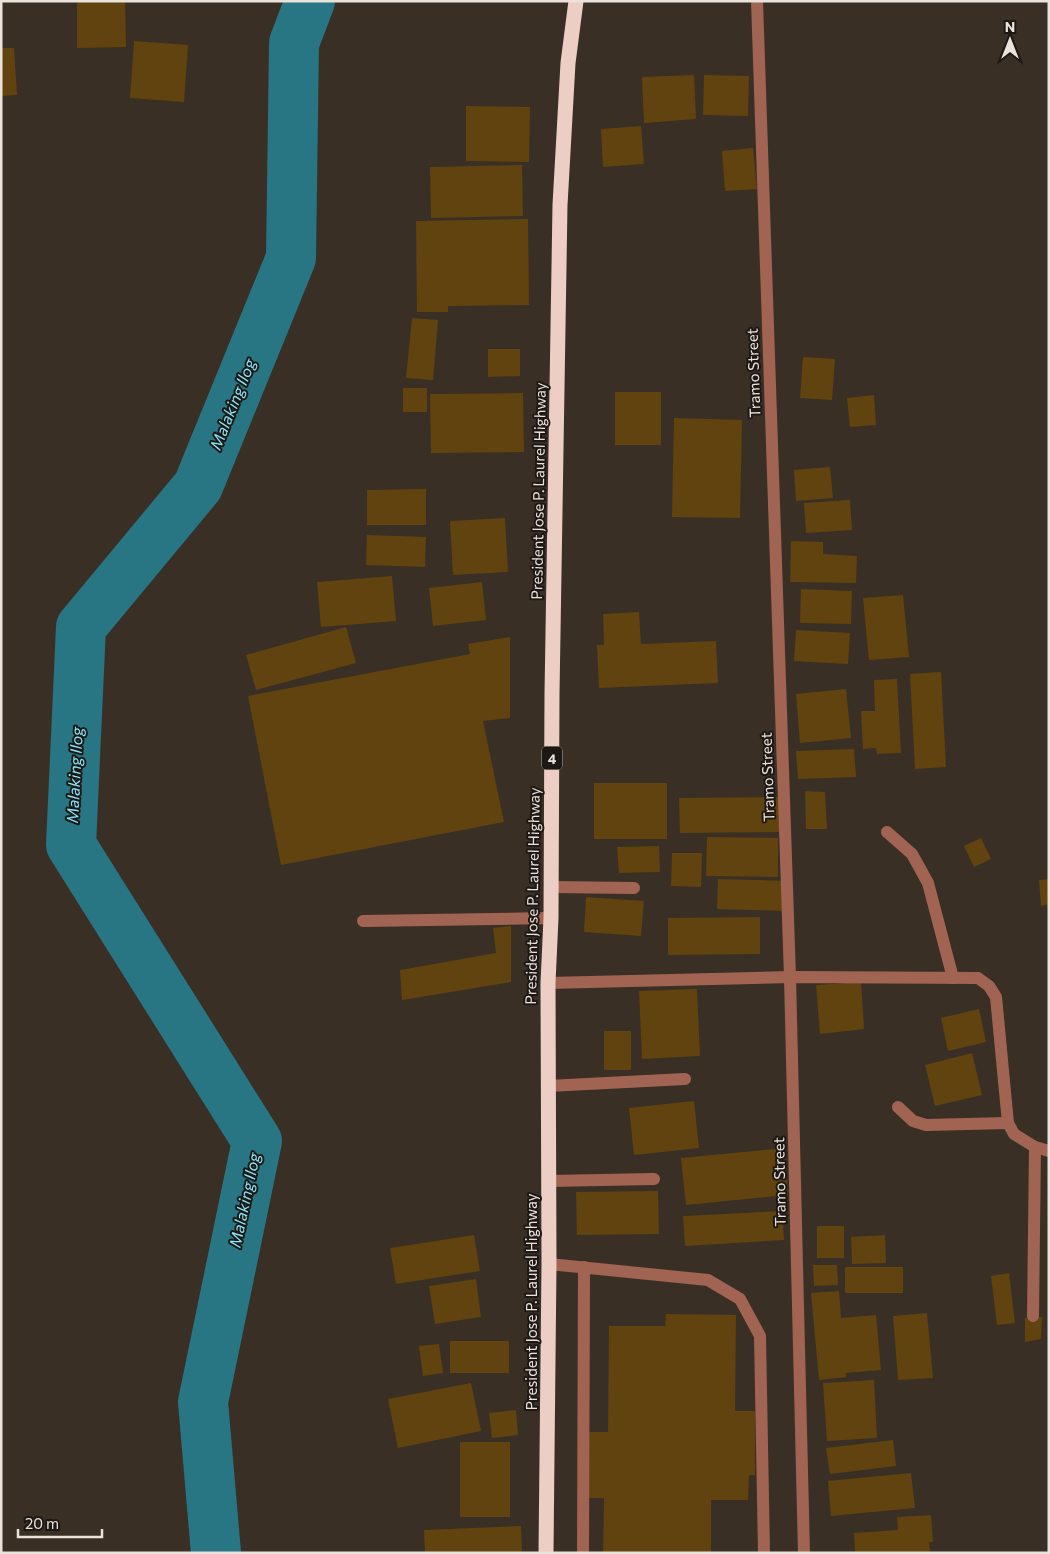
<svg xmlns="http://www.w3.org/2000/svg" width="1050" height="1554" font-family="Commissioner,sans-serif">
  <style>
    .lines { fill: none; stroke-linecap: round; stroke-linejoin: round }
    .river { stroke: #287584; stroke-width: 50 }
    .building { fill: #60430e }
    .minor { stroke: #a16452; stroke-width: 12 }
    .highway { stroke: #edcec5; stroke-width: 15 }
    .labels { text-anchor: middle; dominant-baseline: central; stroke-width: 4; stroke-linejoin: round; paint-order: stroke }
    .shield { fill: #1d1814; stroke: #aca6a0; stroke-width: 1 }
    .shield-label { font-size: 14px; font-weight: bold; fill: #eae3dc }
    .street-label { font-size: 15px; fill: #eae3dc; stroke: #1d1814 }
    .water-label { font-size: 16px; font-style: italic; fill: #86e6fb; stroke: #1d1814 }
  </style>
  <rect width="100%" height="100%" fill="#3a2f25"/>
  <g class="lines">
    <path class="river" d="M216 1553 203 1402 257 1141 71 845 81 627 198 486 291 258 294 43 310 1"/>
  </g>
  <g class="building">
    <path d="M125 1 126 47 77 48V2Z"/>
    <path d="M134 41 188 45 184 102 130 98Z"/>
    <path d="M1 48H14L17 95 1 96Z"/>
    <path d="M694 75 696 119 644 123 642 77Z"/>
    <path d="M704 75 749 76 748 116 703 115Z"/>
    <path d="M466 106 530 107 529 162 466 161Z"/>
    <path d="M641 126 644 164 603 167 601 129Z"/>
    <path d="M753 148 757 189 725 191 722 151Z"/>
    <path d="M522 165 523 216 431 218 430 167Z"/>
    <path d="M528 219 529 305 448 306V312H417L416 221Z"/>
    <path d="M412 318 438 320 433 380 406 378Z"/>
    <path d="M488 349H520V376L488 377Z"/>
    <path d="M803 357 835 359 832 400 800 398Z"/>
    <rect x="403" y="388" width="24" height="24"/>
    <rect x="615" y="392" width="46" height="53"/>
    <path d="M523 393 524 452 431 453 430 394Z"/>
    <path d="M874 395 876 425 850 427 847 398Z"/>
    <path d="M674 418 742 420 740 518 672 517Z"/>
    <path d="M830 467 833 498 796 501 794 470Z"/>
    <path d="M426 489V525H367V490Z"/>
    <path d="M850 500 852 530 806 533 804 503Z"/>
    <path d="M505 518 508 572 453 575 450 521Z"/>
    <path d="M367 535 426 537 425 567 366 565Z"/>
    <path d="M791 541 823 542V554L857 556 856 583 790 582Z"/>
    <path d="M392 576 396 621 321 627 317 582Z"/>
    <path d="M482 582 486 620 433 626 429 588Z"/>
    <path d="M801 589 852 591 851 624 800 623Z"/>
    <path d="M903 595 909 657 869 660 863 598Z"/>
    <path d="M639 612 641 644 716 641 718 683 599 688 597 645H604L603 614Z"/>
    <path d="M346 627 356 663 256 690 246 655Z"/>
    <path d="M796 630 850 633 848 664 794 661Z"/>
    <path d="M510 637V718L483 721 504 822 281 865 248 696 470 654 468 644Z"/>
    <path d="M941 672 946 767 915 769 910 674Z"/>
    <path d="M897 679 901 753 877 754 876 748 863 749 861 711H875L874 680Z"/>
    <path d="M846 689 851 738 800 743 796 694Z"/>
    <path d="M854 749 856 777 798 779 796 751Z"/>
    <rect x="594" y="783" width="73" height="56"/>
    <path d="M805 791 825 792 827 829H806Z"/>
    <path d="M781 797 782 832 680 833 679 798Z"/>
    <path d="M707 837 778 838V877L706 876Z"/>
    <path d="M981 838 991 859 974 867 964 846Z"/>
    <path d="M659 846 660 872 619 873 617 847Z"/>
    <path d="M672 853H702L701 887 671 886Z"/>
    <path d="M718 879 785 881 784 911 717 909Z"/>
    <path d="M1049 879V904L1041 906 1039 880Z"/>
    <path d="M586 897 644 901 641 936 584 932Z"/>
    <path d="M760 917V954L668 955V918Z"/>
    <path d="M511 926V982L402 1000 400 970 496 953 493 928Z"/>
    <path d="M861 982 864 1029 820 1034 816 985Z"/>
    <path d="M697 989 700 1056 642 1059 639 991Z"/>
    <path d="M979 1009 986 1042 948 1051 941 1018Z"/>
    <rect x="604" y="1031" width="27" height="39"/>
    <path d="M972 1053 982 1095 935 1106 925 1065Z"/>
    <path d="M694 1101 699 1148 634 1155 629 1108Z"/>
    <path d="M784 1148 788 1195 686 1205 681 1158Z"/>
    <path d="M658 1191 659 1234 577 1235 576 1192Z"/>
    <path d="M782 1211 784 1240 685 1246 683 1216Z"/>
    <rect x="817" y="1226" width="27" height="32"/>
    <path d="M474 1235 480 1271 396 1284 390 1248Z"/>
    <path d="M885 1235 886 1263 852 1264 851 1237Z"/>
    <path d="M813 1265H837L838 1285 814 1286Z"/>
    <rect x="845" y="1267" width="58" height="26"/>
    <path d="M1009 1273 1015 1323 997 1325 991 1276Z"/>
    <path d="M476 1279 481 1317 435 1324 429 1286Z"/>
    <path d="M839 1291 841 1318 876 1315 881 1370 846 1373V1377L819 1380 811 1293Z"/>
    <path d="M927 1313 933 1378 898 1380 893 1316Z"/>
    <path d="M666 1314 736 1315 735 1411H755V1475H749L748 1500H711V1553H603L604 1498H584L585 1432H608L609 1326H665Z"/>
    <path d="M1042 1317 1041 1339 1025 1342V1318Z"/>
    <rect x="450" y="1341" width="59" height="32"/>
    <path d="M439 1344 443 1373 423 1376 419 1346Z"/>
    <path d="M874 1380 877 1438 827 1441 823 1383Z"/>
    <path d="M471 1383 481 1431 398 1448 388 1399Z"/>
    <path d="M516 1410 518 1435 492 1438 489 1413Z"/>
    <path d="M893 1440 896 1466 830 1474 826 1448Z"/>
    <rect x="460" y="1442" width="50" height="75"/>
    <path d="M911 1473 915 1508 831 1516 828 1481Z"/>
    <path d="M931 1515 933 1542H929L930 1553H855L854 1533 898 1530 897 1517Z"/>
    <path d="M521 1526 522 1553H425L424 1530Z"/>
  </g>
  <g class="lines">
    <g class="minor">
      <path d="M757 1 790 977 804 1553"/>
      <path d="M887 832 912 854 928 883 953 978"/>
      <path d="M551 887 634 888"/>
      <path d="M363 921 551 918"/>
      <path d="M548 983 790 977 978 978 989 986 996 997 1008 1123 1014 1134 1035 1147 1049 1151"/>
      <path d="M548 1086 685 1079"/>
      <path d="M898 1107 913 1121 926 1125 1008 1123"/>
      <path d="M549 1181 654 1179"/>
      <path d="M549 1264 708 1280 740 1299 760 1336 764 1553"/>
      <path d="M1033 1316 1035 1147"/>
      <path d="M583 1553 584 1267"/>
    </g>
    <path class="highway" d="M546 1553 549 1264 548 983 551 918 552 694 560 205 568 63 576 1"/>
  </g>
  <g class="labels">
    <rect class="shield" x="542" y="746.5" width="20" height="23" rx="4"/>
    <g class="shield-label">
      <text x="552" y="758">4</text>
    </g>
    <g class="street-label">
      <text transform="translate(753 373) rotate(-92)">Tramo Street</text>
      <text transform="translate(538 491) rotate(-89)">President Jose P. Laurel Highway</text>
      <text transform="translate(767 777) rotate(-92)">Tramo Street</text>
      <text transform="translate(532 896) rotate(-89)">President Jose P. Laurel Highway</text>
      <text transform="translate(779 1182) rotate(-91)">Tramo Street</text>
      <text transform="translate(531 1302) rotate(-90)">President Jose P. Laurel Highway</text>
    </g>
    <g class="water-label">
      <text transform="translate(232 404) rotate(-68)">Malaking Ilog</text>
      <text transform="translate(74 775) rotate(-87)">Malaking Ilog</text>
      <text transform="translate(244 1200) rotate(-78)">Malaking Ilog</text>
    </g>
  </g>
  <rect width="1050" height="1554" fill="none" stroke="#eae3dc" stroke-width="5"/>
  <g transform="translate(1010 40)" stroke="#1d1814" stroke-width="4" paint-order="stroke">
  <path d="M0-4L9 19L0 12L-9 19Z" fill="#eae3dc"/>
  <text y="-8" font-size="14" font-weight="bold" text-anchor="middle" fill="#eae3dc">N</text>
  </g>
  <path d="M18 1529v8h84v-8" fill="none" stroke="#eae3dc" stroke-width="2.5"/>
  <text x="25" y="1529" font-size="15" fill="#eae3dc" stroke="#1d1814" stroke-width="4" paint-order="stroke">20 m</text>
</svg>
